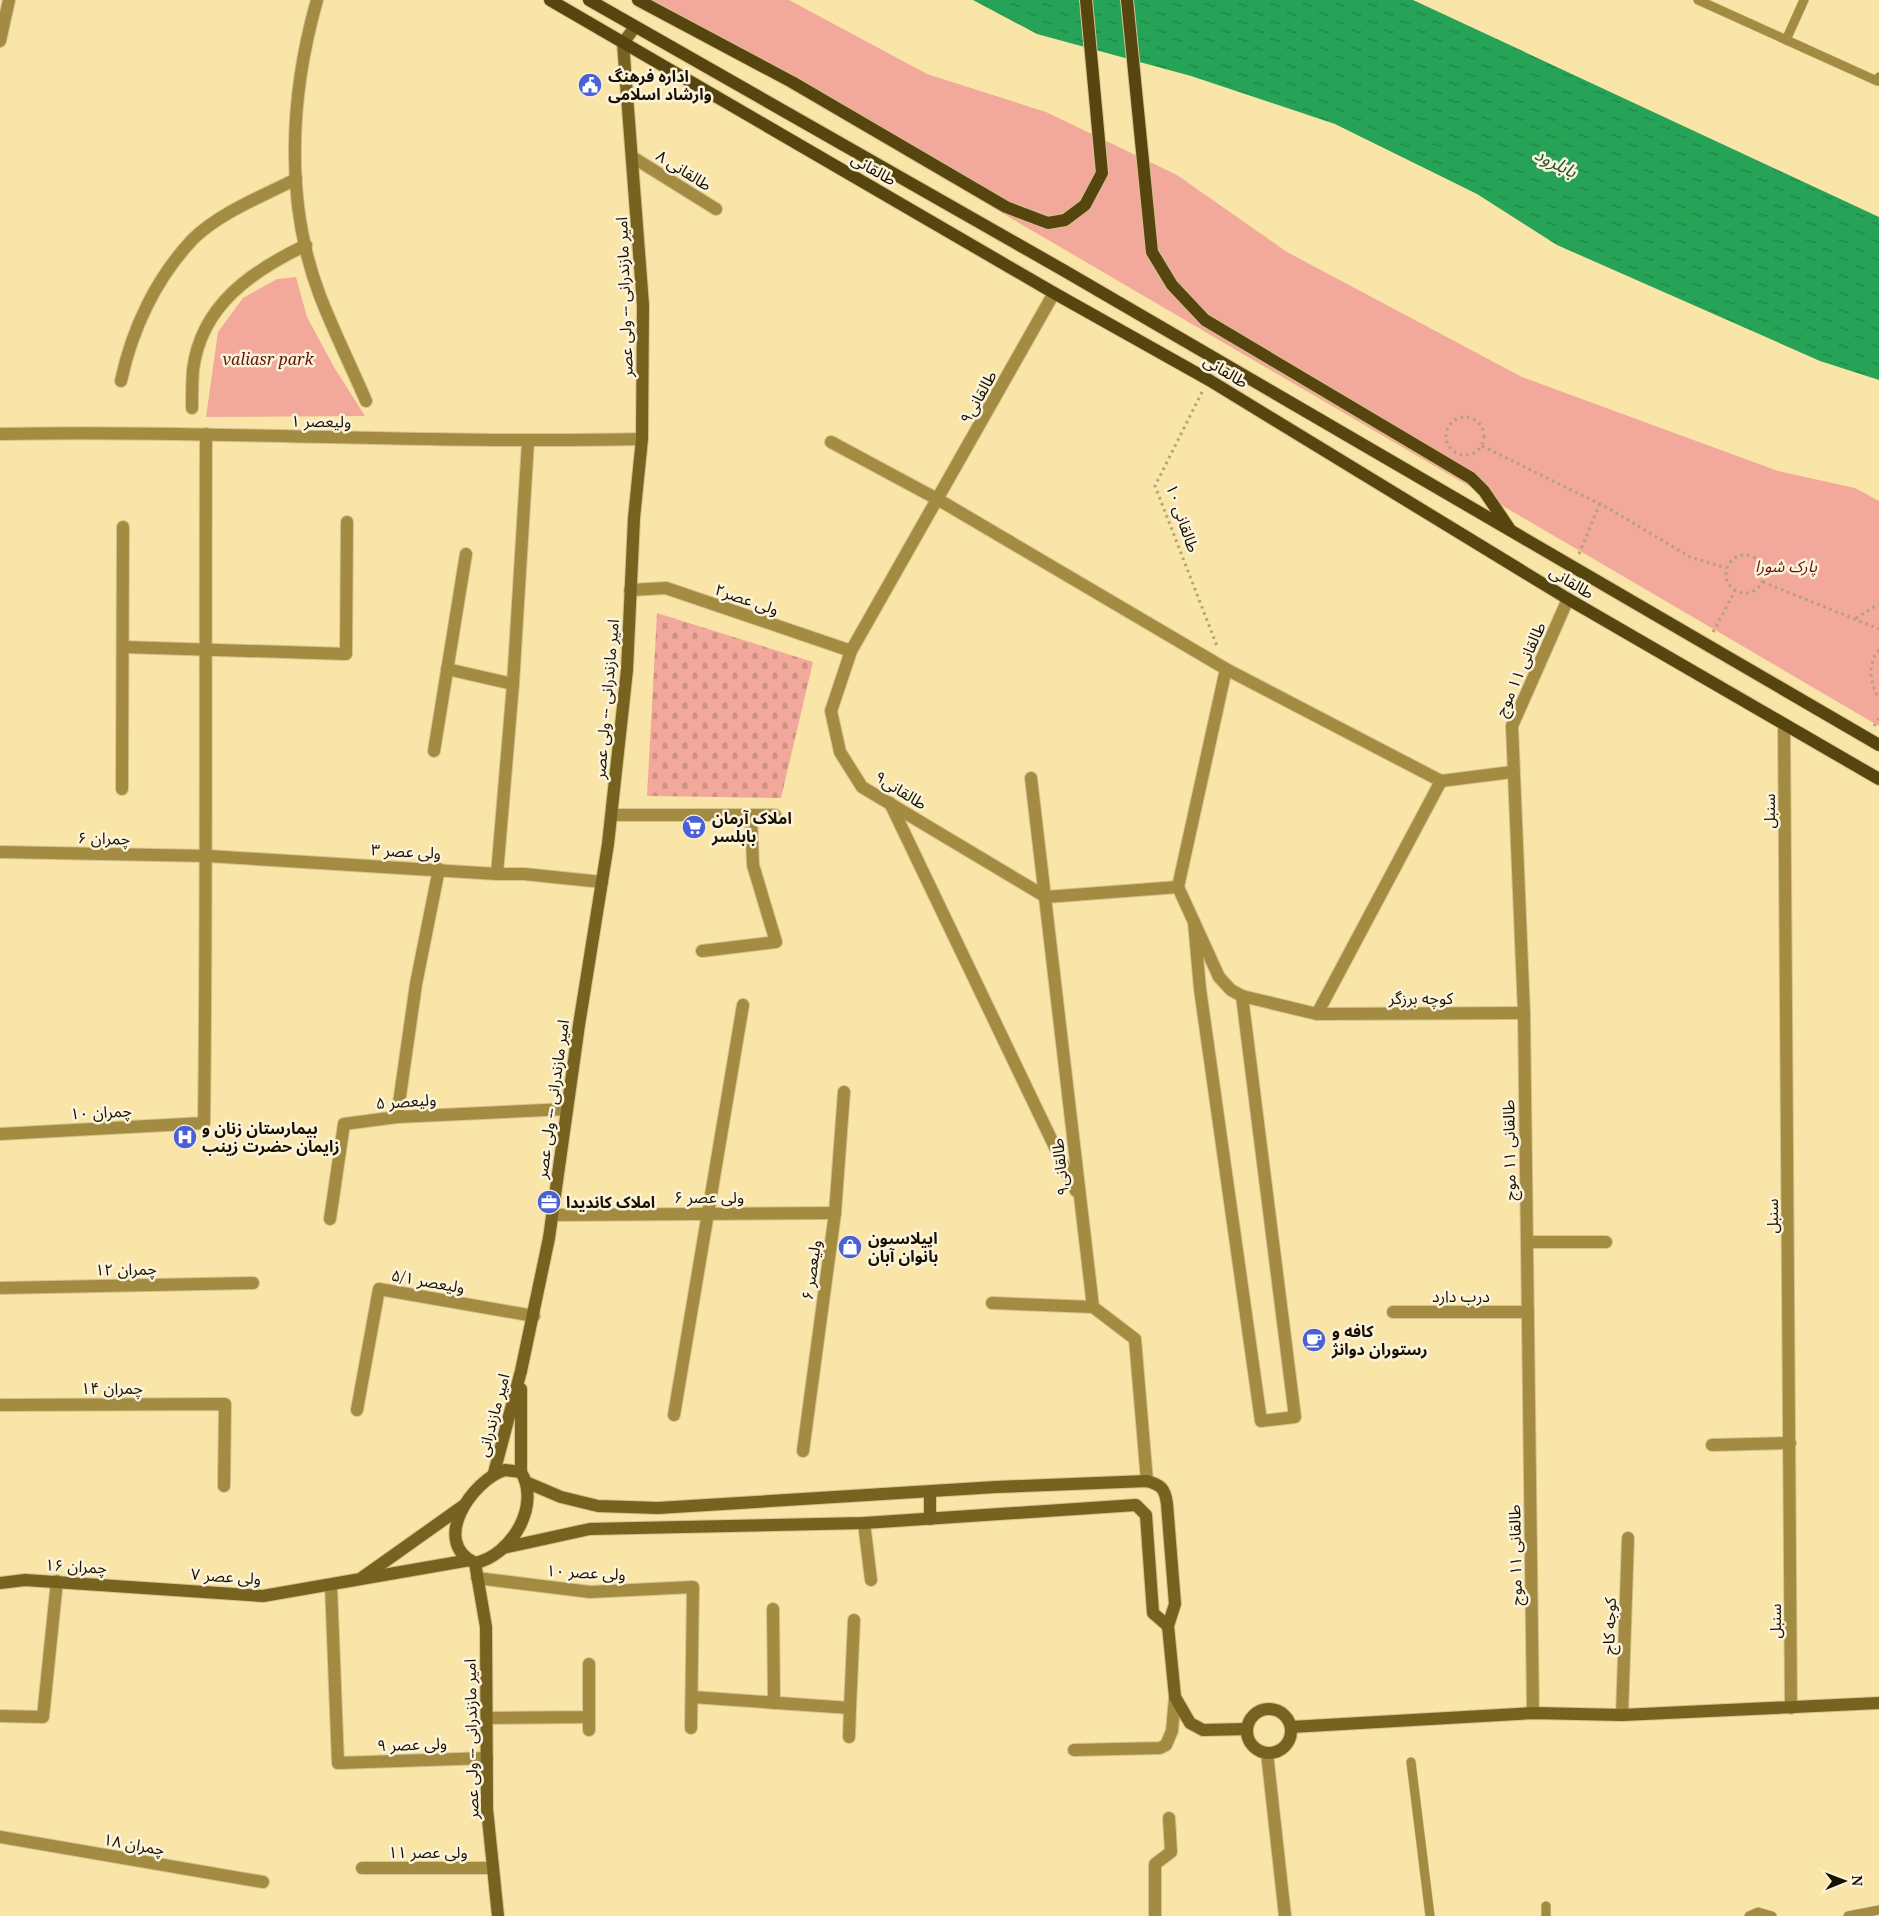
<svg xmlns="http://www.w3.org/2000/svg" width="1879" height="1916" font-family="'Noto Serif','Noto Sans Arabic',serif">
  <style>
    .cemetery { fill: url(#cemetery-stones) }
    .park { fill: #f2a99b }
    .water { fill: url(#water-ripples) }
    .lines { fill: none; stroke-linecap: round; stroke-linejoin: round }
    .lane-casing { stroke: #d6c38d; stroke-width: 10 }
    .street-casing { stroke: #d6c38d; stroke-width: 14 }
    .secondary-casing { stroke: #d6c38d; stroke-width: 14 }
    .primary-casing { stroke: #d6c38d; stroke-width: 14 }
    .path { stroke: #b3a273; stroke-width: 3; stroke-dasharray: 2.5 4; stroke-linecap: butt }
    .lane { stroke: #a48b42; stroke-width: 9 }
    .street { stroke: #a48b42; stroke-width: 12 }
    .secondary { stroke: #77621f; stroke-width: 12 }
    .primary { stroke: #56450e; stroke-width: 12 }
    .labels { text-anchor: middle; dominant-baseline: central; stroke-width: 5; stroke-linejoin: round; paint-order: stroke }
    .poi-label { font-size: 16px; font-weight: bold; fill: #181100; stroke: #fbf3db; text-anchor: start }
    .street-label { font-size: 16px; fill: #181100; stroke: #fbf3db }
    .park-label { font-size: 16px; font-style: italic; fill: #63150b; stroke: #fbf3db }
    .water-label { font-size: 18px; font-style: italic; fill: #255332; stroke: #fbf3db }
  </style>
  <defs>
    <pattern id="cemetery-stones" width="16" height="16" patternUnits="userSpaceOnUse" patternTransform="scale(1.25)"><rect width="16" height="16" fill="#f2a99b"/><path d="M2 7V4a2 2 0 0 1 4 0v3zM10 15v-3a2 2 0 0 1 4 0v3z" fill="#cf9084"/></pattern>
    <pattern id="water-ripples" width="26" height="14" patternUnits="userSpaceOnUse" patternTransform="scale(1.25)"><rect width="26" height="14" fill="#26a356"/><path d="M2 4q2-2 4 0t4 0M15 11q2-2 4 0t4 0" fill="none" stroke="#208345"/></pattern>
  </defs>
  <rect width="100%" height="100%" fill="#fae5a8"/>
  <path class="cemetery" d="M657 613 813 662 781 798 647 796Z"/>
  <g class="park">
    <path d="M638 0H789L927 74 1046 112 1177 175 1287 252 1522 377 1778 471 1855 488 1879 501V726Z"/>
    <path d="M296 277 307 317 334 367 365 416 206 417 218 332 243 298 277 279Z"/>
  </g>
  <path class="water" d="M973 0H1413L1879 217V380L1820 361 1557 245 1477 194 1335 124 1191 76 1037 34Z"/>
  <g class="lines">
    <g class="lane-casing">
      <g id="lane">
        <path d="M1698 0 1877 81 1879 77"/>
        <path d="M1786 40 1804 0"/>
        <path d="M1411 1762 1430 1916"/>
        <path d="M1546 1916V1906"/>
        <path d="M1749 1916 1758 1912 1772 1916"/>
        <path d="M1848 1916 1879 1910"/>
      </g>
    </g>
    <g class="street-casing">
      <g id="street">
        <path d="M317 0C290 95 284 202 320 296 334 332 351 366 366 401"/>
        <path d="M0 41 9 0"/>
        <path d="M634 158 716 209"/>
        <path d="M121 381C132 329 156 278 193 239 219 213 263 196 296 179"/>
        <path d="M192 408C192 396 192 382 193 370 201 305 252 271 306 245"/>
        <path d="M0 434C214 430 428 444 642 439"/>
        <path d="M831 442 939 500 1226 669 1441 781 1512 772"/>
        <path d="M630 590 666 588 851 651"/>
        <path d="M123 647 346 654 347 522"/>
        <path d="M447 669 513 684"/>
        <path d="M1226 669 1178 887 1219 977 1231 990 1242 996 1317 1014 1524 1013"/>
        <path d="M1784 725 1791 1708"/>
        <path d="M434 751 466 554"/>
        <path d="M1031 778 1093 1307"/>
        <path d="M122 789 123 527"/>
        <path d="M890 803 1076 1191"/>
        <path d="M612 815H775"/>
        <path d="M0 852 208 856 497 874H524L602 882"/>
        <path d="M497 874 513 684 528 442"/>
        <path d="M1046 897 862 787 840 752 831 711 851 651 1054 293"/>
        <path d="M1046 897 1178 887"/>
        <path d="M1194 922 1200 989 1261 1421 1295 1417 1242 996"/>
        <path d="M702 951 776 942 753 865 751 815"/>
        <path d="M1317 1014 1441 781"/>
        <path d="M397 1117 416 984 439 869"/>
        <path d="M0 1134 204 1123C207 893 205 664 206 434"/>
        <path d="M553 1215 835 1213"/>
        <path d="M330 1219 344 1124 397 1117 567 1109"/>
        <path d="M1527 1242H1606"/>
        <path d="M0 1288 253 1283"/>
        <path d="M992 1303 1093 1307 1135 1339 1147 1481"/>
        <path d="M1393 1312H1528"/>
        <path d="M0 1405 225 1404 224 1486"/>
        <path d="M357 1410 379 1289 534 1316"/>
        <path d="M674 1415 743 1005"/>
        <path d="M1712 1445 1790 1443"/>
        <path d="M803 1451 835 1213 844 1092"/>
        <path d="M864 1523 871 1580"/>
        <path d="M477 1578 590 1592 693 1587 691 1728"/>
        <path d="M331 1585 338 1763 487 1758"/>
        <path d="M773 1609 774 1703"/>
        <path d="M692 1697 850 1708 854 1620"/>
        <path d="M1533 1713 1524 1013 1512 726 1568 599"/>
        <path d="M1622 1715 1628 1538"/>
        <path d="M0 1716 43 1717 57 1581"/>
        <path d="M589 1717V1730"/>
        <path d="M487 1718 589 1717V1664"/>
        <path d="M849 1737 850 1708"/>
        <path d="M1074 1750 1160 1748 1166 1745 1172 1731 1175 1697"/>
        <path d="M1267 1753 1285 1916"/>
        <path d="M0 1837 263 1882"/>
        <path d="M362 1868H493"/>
        <path d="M1155 1916V1864L1171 1852 1169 1818"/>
      </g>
    </g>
    <g class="secondary-casing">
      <g id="secondary">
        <path d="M521 1389V1472"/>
        <path d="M505 1470 521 1472C541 1505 512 1555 475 1563 430 1542 472 1480 505 1470Z"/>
        <path d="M494 1473 521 1371 549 1238 579 1025 608 844 627 670 634 518 642 439 643 305 623 43 635 27"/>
        <path d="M528 1483 561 1497 598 1506 658 1508 996 1487 1147 1481C1161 1485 1165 1488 1167 1504L1175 1604 1168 1626 1175 1697 1190 1723 1203 1730 1247 1729"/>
        <path d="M930 1492V1519"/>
        <path d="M503 1548 590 1529 864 1523 1136 1505 1146 1515 1153 1613 1168 1626"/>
        <path d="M475 1563 486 1627 487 1809 498 1916"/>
        <path d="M363 1577 463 1506"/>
        <path d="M0 1583 25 1580 263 1596 470 1560"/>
        <circle cx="1269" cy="1731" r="22"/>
        <path d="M1291 1727 1533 1713 1622 1715 1879 1703"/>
      </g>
    </g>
    <g class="primary-casing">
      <g id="primary">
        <path d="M550 0 1054 293 1209 380 1568 599 1879 779"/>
        <path d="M589 0 1063 270 1879 745"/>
        <path d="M638 0 792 82 1006 207 1048 223 1065 220 1085 205 1102 173 1086 0"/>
        <path d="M1127 0 1152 252 1172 285 1205 320 1471 478 1484 491 1509 528"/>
      </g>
    </g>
    <g class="path">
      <path d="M1202 392 1155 486 1217 646"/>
      <circle cx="1465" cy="436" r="19"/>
      <path d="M1482 446 1608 508 1690 557 1726 568"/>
      <path d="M1579 554 1600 503"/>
      <circle cx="1745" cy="574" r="19"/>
      <path d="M1763 582 1879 629"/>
      <path d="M1856 618 1879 604"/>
      <path d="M1713 632 1735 591"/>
      <path d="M1879 650C1867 664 1870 684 1879 699"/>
      <path d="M1874 726 1879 718"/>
    </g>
    <use href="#lane" class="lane"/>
    <use href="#street" class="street"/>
    <use href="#secondary" class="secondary"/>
    <use href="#primary" class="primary"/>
  </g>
  <defs>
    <g id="civic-disc" transform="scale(1.25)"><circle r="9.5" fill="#4a60d4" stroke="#fbf3db"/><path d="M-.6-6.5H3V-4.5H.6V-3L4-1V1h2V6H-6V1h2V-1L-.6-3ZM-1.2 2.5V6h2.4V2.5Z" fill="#fff"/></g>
    <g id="supermarket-disc" transform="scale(1.25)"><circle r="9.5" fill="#4a60d4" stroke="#fbf3db"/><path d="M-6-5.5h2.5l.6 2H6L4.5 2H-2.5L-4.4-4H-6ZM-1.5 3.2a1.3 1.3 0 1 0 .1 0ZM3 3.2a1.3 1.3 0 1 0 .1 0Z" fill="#fff"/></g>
    <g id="hospital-disc" transform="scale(1.25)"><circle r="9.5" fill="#4a60d4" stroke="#fbf3db"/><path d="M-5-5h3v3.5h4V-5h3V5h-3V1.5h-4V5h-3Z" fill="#fff"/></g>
    <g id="office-disc" transform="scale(1.25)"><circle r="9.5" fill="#4a60d4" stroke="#fbf3db"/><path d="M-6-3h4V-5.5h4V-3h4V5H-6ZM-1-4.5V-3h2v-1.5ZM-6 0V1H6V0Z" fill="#fff"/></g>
    <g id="shop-disc" transform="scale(1.25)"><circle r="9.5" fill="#4a60d4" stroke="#fbf3db"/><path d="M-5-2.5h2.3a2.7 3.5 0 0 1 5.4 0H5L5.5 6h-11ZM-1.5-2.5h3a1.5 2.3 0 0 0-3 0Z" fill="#fff"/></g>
    <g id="cafe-disc" transform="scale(1.25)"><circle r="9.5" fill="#4a60d4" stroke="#fbf3db"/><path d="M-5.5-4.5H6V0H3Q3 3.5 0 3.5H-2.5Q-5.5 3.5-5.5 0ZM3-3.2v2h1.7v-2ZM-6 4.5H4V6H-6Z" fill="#fff"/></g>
  </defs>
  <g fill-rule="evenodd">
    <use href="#civic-disc" x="590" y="85"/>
    <use href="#supermarket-disc" x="694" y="827"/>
    <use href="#hospital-disc" x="185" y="1137"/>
    <use href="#office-disc" x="549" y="1202"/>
    <use href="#shop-disc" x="850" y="1247"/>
    <use href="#cafe-disc" x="1314" y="1340"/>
  </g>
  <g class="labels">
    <g class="poi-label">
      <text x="608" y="76">اداره فرهنگ<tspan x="608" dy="18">وارشاد اسلامی</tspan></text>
      <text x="712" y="818">املاک آرمان<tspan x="712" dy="18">بابلسر</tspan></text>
      <text x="202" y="1128">بیمارستان زنان و<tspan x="202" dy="18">زایمان حضرت زینب</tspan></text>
      <text x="566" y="1202">املاک کاندیدا</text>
      <text x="868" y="1238">اپیلاسیون<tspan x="868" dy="18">بانوان آبان</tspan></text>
      <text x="1332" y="1331">کافه و<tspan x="1332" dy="18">رستوران دوانژ</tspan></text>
    </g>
    <g class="street-label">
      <text transform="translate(874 169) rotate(30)">طالقانی</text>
      <text transform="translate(684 170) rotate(32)">طالقانی ۸</text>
      <text transform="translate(624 297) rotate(-92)">امیر مازندرانی -- ولی عصر</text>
      <text transform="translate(1226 371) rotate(31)">طالقانی</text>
      <text transform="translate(978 397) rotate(-61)">طالقانی۹</text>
      <text transform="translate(321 421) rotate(1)">ولیعصر ۱</text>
      <text transform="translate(1183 518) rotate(71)">طالقانی ۱۰</text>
      <text transform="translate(1572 582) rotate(31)">طالقانی</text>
      <text transform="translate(747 599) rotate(19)">ولی عصر۲</text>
      <text transform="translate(1520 669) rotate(-66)">طالقانی ۱۱ موج</text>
      <text transform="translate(606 699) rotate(-85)">امیر مازندرانی -- ولی عصر</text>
      <text transform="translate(901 790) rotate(32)">طالقانی۹</text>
      <text transform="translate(1769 811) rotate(-90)">سنبل</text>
      <text transform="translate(104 838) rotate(1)">چمران ۶</text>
      <text transform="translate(406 851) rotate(3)">ولی عصر ۳</text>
      <text x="1421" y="998">کوچه برزگر</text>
      <text transform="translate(552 1099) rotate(-82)">امیر مازندرانی -- ولی عصر</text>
      <text transform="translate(406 1101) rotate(-4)">ولیعصر ۵</text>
      <text transform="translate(101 1112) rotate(-3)">چمران ۱۰</text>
      <text transform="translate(1509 1150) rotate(-91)">طالقانی ۱۱ موج</text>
      <text transform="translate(1060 1167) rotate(-96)">طالقانی۹</text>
      <text x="709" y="1197">ولی عصر ۶</text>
      <text transform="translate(1772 1216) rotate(-90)">سنبل</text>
      <text transform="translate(126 1269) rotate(-1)">چمران ۱۲</text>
      <text transform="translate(811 1270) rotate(-82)">ولیعصر ۶</text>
      <text transform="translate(428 1281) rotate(10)">ولیعصر ۵/۱</text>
      <text x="1461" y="1296">درب دارد</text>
      <text x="112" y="1388">چمران ۱۴</text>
      <text transform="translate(493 1415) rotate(-75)">امیر مازندرانی</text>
      <text transform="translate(1515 1555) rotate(-91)">طالقانی ۱۱ موج</text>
      <text transform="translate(76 1566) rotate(3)">چمران ۱۶</text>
      <text transform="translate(586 1572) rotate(3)">ولی عصر ۱۰</text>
      <text transform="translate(226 1576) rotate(4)">ولی عصر ۷</text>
      <text transform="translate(1775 1621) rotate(-90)">سنبل</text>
      <text transform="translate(1609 1626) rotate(-88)">کوجه کاج</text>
      <text transform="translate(471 1739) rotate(-91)">امیر مازندرانی -- ولی عصر</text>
      <text transform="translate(412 1744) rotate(-2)">ولی عصر ۹</text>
      <text transform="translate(134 1844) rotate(10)">چمران ۱۸</text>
      <text x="428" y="1852">ولی عصر ۱۱</text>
    </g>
    <g class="park-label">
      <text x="268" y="359">valiasr park</text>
      <text x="1786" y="566">پارک شورا</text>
    </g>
    <g class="water-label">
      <text transform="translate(1556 162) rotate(27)">بابلرود</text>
    </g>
  </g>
  <g transform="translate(1844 1881) rotate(89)" stroke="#fbf3db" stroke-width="4" paint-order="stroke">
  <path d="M0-4L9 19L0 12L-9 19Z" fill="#181100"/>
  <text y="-8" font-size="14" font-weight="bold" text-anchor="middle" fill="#181100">N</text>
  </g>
</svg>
